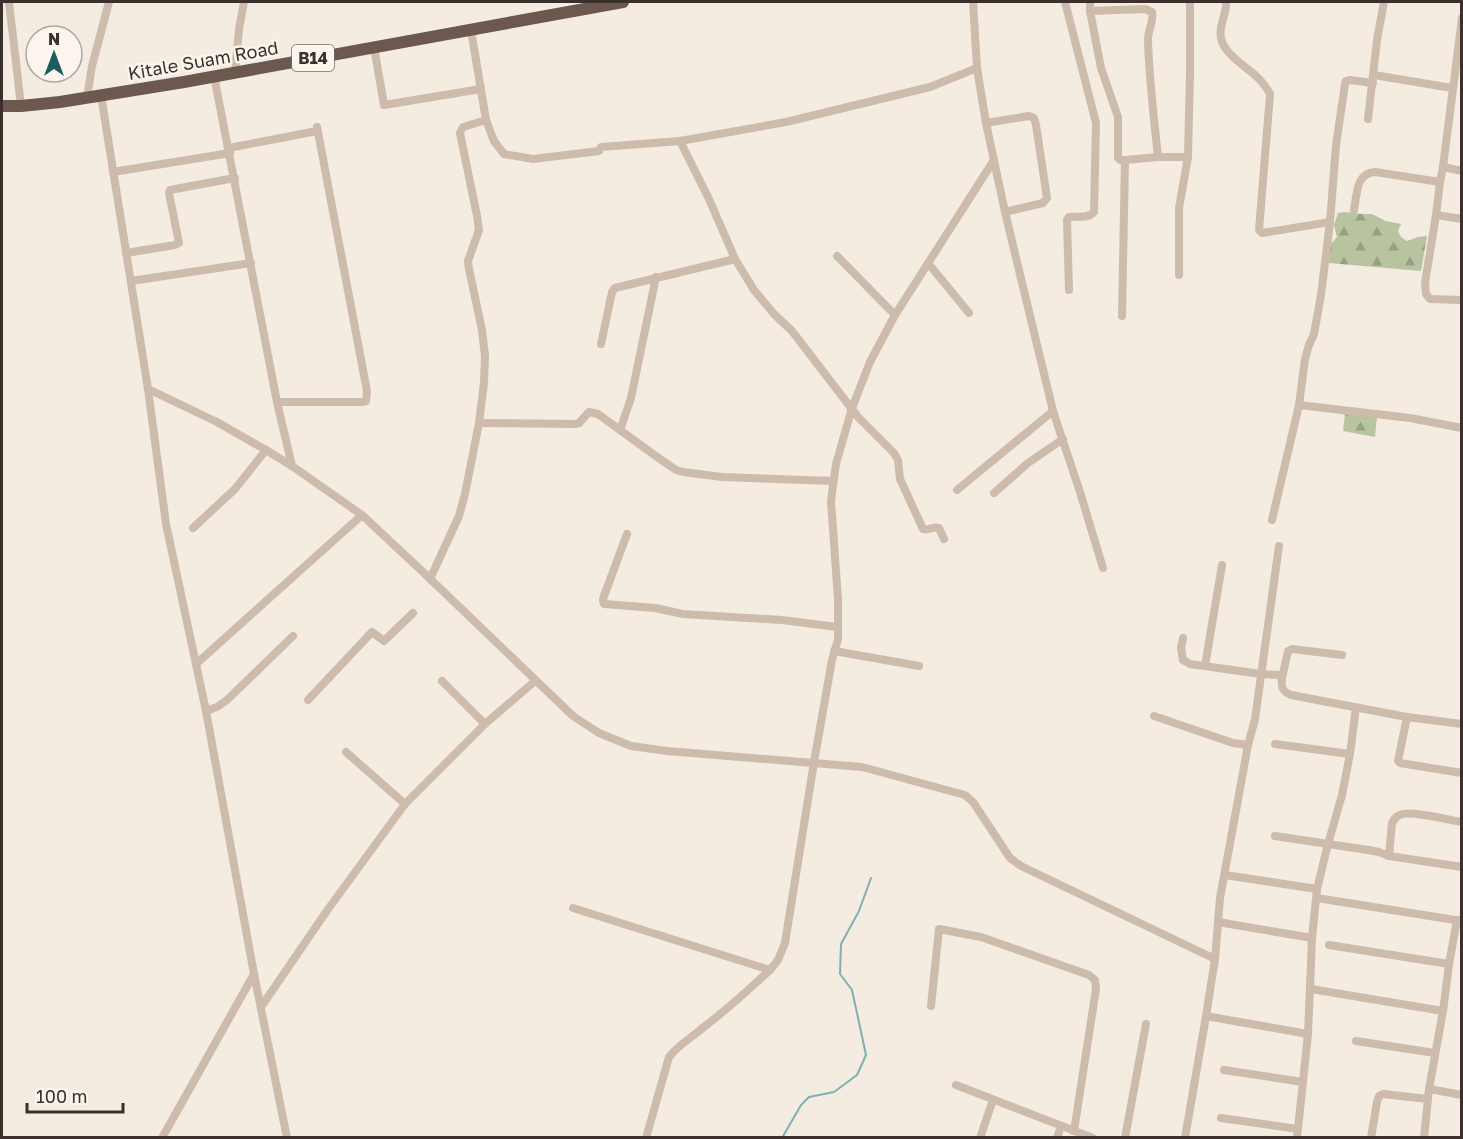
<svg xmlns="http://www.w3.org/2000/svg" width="1463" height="1139" font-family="'Golos Text',sans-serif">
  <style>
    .forest { fill: url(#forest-firs) }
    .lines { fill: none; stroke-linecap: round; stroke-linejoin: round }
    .stream { stroke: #7fb0b2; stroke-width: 2 }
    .minor { stroke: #cdbbac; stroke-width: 8 }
    .trunk { stroke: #6c584f; stroke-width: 12 }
    .labels { text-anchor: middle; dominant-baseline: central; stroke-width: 5; stroke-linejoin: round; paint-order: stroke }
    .shield { fill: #fbf5ee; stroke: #756b66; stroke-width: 1.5 }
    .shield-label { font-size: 16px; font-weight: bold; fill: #3b302b }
    .street-label { font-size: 18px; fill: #3b302b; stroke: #fbf5ee }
  </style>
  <defs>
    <pattern id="forest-firs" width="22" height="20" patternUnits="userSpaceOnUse" patternTransform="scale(1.5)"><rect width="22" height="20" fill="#b8c4a0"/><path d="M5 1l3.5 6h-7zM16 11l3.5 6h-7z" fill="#97a083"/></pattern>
  </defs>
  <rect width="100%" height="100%" fill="#f4ebe1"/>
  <g class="forest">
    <path d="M1345 212 1362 214H1372L1386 221 1401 224 1398 231 1401 237 1407 241 1418 237 1427 236 1421 271 1329 263V246L1337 237 1334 225 1338 213Z"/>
    <path d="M1345 414 1377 417 1375 437 1343 431Z"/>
  </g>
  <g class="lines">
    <path class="stream" d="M782 1138 801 1105 809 1097 834 1092 857 1075 866 1055 852 990 840 974 841 944 859 911 871 878"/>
    <g class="minor">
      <path d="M9 2 21 106"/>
      <path d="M973 2 977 68 986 123 1005 212 1053 411 1080 492 1103 568"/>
      <path d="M1065 2 1096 123 1094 212C1089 219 1077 216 1069 217L1067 220 1069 290"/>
      <path d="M1090 2V11L1101 68 1118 117V158L1120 160H1125L1122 316"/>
      <path d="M1226 2C1227 14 1218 26 1221 38 1224 54 1244 65 1256 76 1262 81 1266 87 1270 94L1259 230 1262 233 1330 222"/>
      <path d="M1090 11 1145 9 1152 12C1154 21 1148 30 1148 40 1149 79 1154 118 1158 157"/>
      <path d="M374 47 384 105 481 89"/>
      <path d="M235 72 239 29 244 2"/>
      <path d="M1374 75 1452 88"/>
      <path d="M214 76 277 402 292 466"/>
      <path d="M101 95 148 389 166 524 206 711 254 974 287 1138"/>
      <path d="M87 98 92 66 109 2"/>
      <path d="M1368 119 1377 40 1384 2"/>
      <path d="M486 120 494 141 504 154 533 159 599 151 601 147 680 141 786 122 930 87 977 68"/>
      <path d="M986 123 1029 116 1034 118 1036 125 1047 198 1043 203 1005 212"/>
      <path d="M680 141 709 199 735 259 754 290 774 314 792 331 802 344 858 417 894 453 898 460 900 479 923 529C929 531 933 526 939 528L944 539"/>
      <path d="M229 148 317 131"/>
      <path d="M1125 160 1158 157H1188"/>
      <path d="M1443 167 1462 171"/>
      <path d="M113 172 230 153"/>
      <path d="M1440 182 1436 215 1462 219"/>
      <path d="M1354 210C1357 194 1356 173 1375 172L1440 182 1443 167 1462 18"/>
      <path d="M1436 215 1425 283 1426 294 1430 299 1462 300"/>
      <path d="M126 253 175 245 179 243 169 193 170 190 235 178"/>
      <path d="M837 256 895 315"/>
      <path d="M928 263 969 313"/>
      <path d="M1179 275V208L1188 157 1190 73V2"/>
      <path d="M131 281 251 263"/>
      <path d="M601 344 612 292 615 288 735 259"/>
      <path d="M148 389 217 422 266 450 292 466 362 515 423 572 573 716 599 733 631 746 667 751 862 767 965 795 973 802 1010 858 1021 866 1215 959"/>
      <path d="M277 402H363L366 401 367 391 317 127"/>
      <path d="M1299 405 1410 418 1462 428"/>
      <path d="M479 423 576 424 579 423 589 412 598 414 653 454 676 470 683 472 722 477 833 481"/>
      <path d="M620 430 631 398 656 277"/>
      <path d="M957 490 1053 411"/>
      <path d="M994 493 1028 463 1063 439"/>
      <path d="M1272 520 1299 405 1305 359 1309 345 1314 334 1321 295 1330 222 1336 145 1345 84 1346 81 1350 80 1373 83"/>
      <path d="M193 528 235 489 266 450"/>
      <path d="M627 534 604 596 603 600 604 604 655 608 683 614 782 620 837 627"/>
      <path d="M430 579 459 516 465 494 479 423 484 383 485 356 482 330 469 269 468 261 479 230 477 216 460 133 463 127 486 120 471 30"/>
      <path d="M1183 638 1181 648 1183 660 1190 664 1261 674 1278 675 1282 678C1281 687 1282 691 1291 695L1407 717 1462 724"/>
      <path d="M834 651 919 666"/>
      <path d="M196 664 362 515"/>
      <path d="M1205 666 1222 565"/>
      <path d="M1282 678 1288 651 1292 649 1342 655"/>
      <path d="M442 681 485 724"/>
      <path d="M308 700 372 632 384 641 413 613"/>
      <path d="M206 711 217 707 227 700 293 636"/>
      <path d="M1154 716 1233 743 1248 745"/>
      <path d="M1407 717 1398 761 1400 763 1462 773"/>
      <path d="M1275 744 1350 754"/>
      <path d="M346 752 405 804"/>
      <path d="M1275 836 1368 850 1379 852 1389 856 1462 867"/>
      <path d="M1389 856 1392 823C1395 818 1397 815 1403 814 1413 811 1449 820 1462 822"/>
      <path d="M1225 875 1317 889"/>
      <path d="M1317 898 1461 921"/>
      <path d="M573 908 770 970"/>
      <path d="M1218 922 1312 938"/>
      <path d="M1329 945 1449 964"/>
      <path d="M1311 989 1443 1011"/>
      <path d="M931 1006 939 929 981 937 1089 975 1095 980 1096 989 1074 1131"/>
      <path d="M261 1007 326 912 405 804 485 724 535 681"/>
      <path d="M1206 1016 1308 1034"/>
      <path d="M1356 1041 1435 1053"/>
      <path d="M1224 1070 1303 1082"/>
      <path d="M956 1085 1093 1138"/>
      <path d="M1429 1089 1462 1095"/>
      <path d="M1221 1118 1298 1129"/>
      <path d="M162 1138 254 974"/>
      <path d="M646 1138 669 1057C679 1044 693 1037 705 1026 728 1009 749 989 770 970L778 960 785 943 814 762 832 660 838 639V599L831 501 836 464 852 408 870 362 895 315 994 160"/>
      <path d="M980 1138 993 1100"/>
      <path d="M1057 1138 1061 1126"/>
      <path d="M1125 1138 1146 1024"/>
      <path d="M1185 1138 1206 1016 1215 959 1220 898 1248 745 1255 719 1279 546"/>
      <path d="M1297 1138 1308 1034 1312 938 1317 889 1328 844 1342 795 1350 754 1356 707"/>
      <path d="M1371 1138 1377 1102 1379 1096 1383 1094 1428 1099"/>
      <path d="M1424 1138 1429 1089 1443 1011 1449 964 1457 920"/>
    </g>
    <path class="trunk" d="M2 106H21L60 102 184 82 623 2"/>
  </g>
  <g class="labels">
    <rect class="shield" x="292" y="45" width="42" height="26" rx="4.5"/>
    <g class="shield-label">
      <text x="313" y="58">B14</text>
    </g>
    <g class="street-label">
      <text transform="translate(203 60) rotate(-10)">Kitale Suam Road</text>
    </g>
  </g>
  <rect width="1463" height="1139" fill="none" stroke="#3b302b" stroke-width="6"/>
  <g transform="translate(54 54)"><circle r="28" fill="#fbf5ee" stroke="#aea6a0" stroke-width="1.5"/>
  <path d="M0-4.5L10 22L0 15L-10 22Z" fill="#1f5a5e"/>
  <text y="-9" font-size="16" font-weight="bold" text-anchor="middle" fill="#3b302b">N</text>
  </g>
  <path d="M27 1103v9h96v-9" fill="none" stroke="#3b302b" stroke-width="3"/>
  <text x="36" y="1103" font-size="18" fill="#3b302b" stroke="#fbf5ee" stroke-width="4.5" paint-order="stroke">100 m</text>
</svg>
